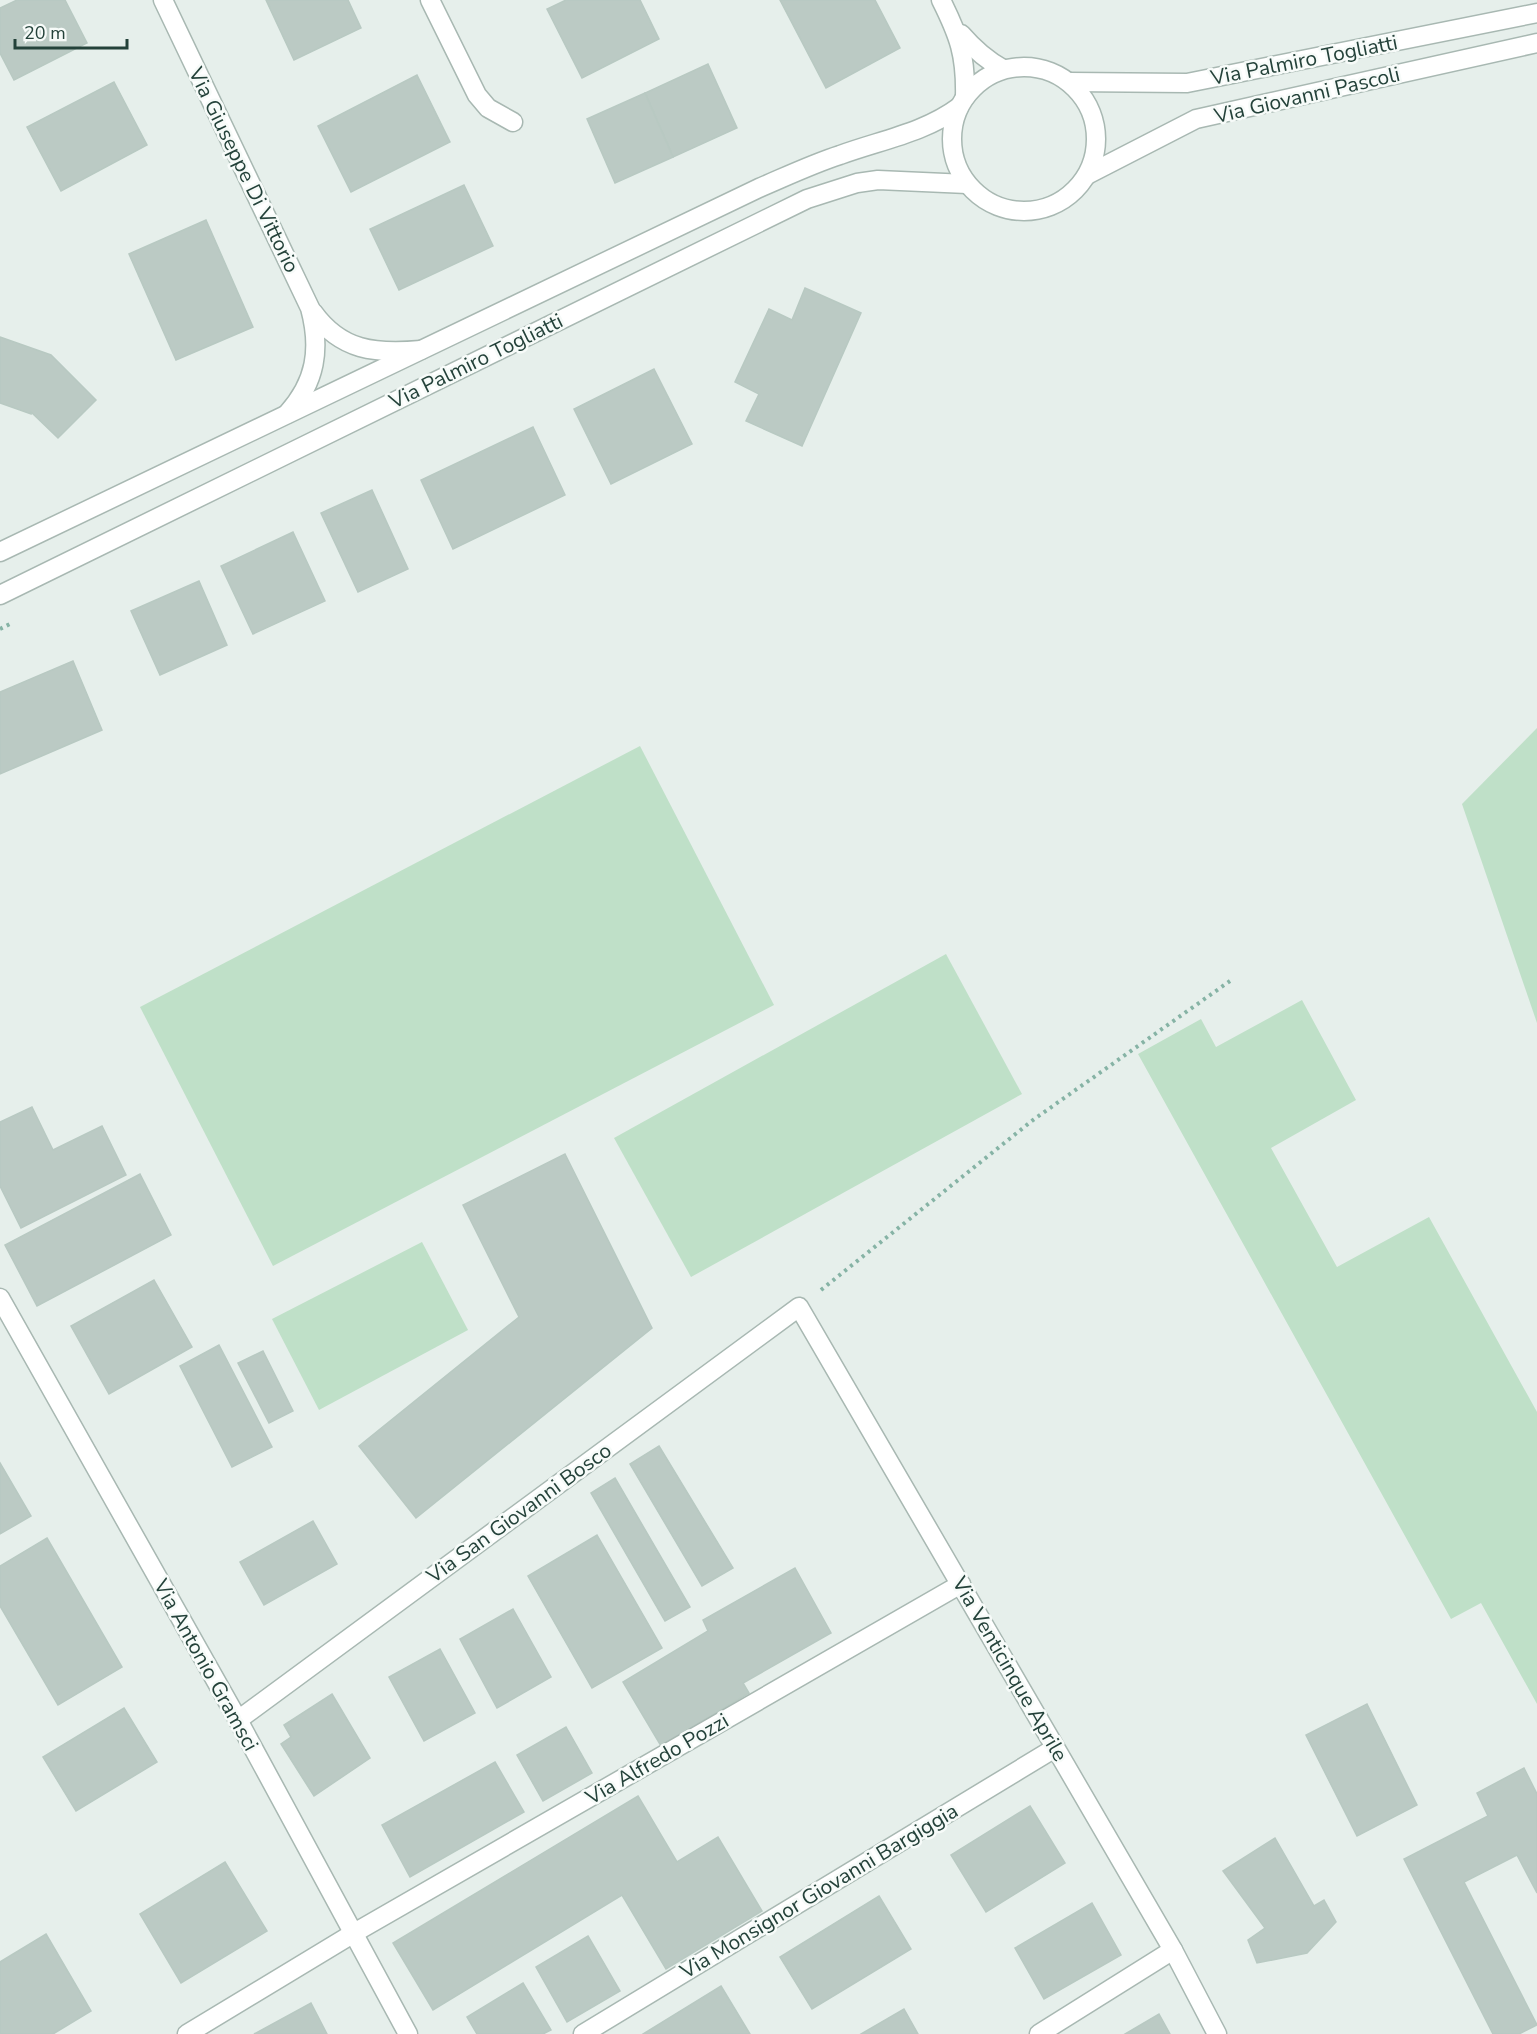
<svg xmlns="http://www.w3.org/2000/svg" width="1537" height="2034" font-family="'Nunito Sans',sans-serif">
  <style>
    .green { fill: #bfe0c8 }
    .building { fill: #bbcac4; stroke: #b8c9c2; stroke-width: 1.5 }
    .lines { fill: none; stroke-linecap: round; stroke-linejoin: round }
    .minor-casing { stroke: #a8b8b2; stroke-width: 21 }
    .tertiary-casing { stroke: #a8b8b2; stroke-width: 21 }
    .path { stroke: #86b3a5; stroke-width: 4; stroke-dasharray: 3 4.5; stroke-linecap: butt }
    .minor { stroke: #fff; stroke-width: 18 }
    .tertiary { stroke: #fff; stroke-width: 18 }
    .labels { text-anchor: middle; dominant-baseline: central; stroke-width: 5; stroke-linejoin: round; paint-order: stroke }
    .street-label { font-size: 21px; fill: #24423a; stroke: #f7fbf9 }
  </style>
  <rect width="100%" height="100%" fill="#e6efeb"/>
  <g class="green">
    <path d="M1537 728V1023L1462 804Z"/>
    <path d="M640 746 774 1005 273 1266 140 1007Z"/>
    <path d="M946 954 1022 1094 691 1277 614 1138Z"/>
    <path d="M1302 1000 1356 1100 1271 1148 1337 1267 1429 1217 1537 1412V1704L1481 1603 1451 1619 1138 1054 1201 1019 1216 1047Z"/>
    <path d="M422 1242 468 1330 319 1410 272 1319Z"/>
  </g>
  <g class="building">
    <path d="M17 0H65L87 43 14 80 0 53V8Z"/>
    <path d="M266 0H348L361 28 294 60Z"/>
    <path d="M566 0H640L659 39 582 78 547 9Z"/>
    <path d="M780 0H875L900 48 826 88Z"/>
    <path d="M708 64 737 128 673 157 645 93Z"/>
    <path d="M417 75 450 142 351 192 318 126Z"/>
    <path d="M114 82 147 145 61 191 27 127Z"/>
    <path d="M645 93 673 157 615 183 587 119Z"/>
    <path d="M464 185 493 246 399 290 370 229Z"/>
    <path d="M206 220 253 327 176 360 129 254Z"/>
    <path d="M805 288 861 313 802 446 746 421 759 394 735 382 769 309 792 320Z"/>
    <path d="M0 337 51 355 96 400 58 438 31 412V414L0 403Z"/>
    <path d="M654 369 692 444 611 484 574 409Z"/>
    <path d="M533 427 565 495 453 549 421 480Z"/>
    <path d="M372 490 408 569 358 592 321 513Z"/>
    <path d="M293 532 325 601 253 634 221 566Z"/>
    <path d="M199 581 227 645 160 675 131 611Z"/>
    <path d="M73 661 102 730 0 774V692Z"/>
    <path d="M32 1107 53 1150 102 1126 126 1175 21 1228 0 1186V1122Z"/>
    <path d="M565 1154 652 1328 416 1518 359 1446 519 1317 463 1205Z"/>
    <path d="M140 1174 171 1235 37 1306 5 1245Z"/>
    <path d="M154 1280 192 1347 109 1394 71 1326Z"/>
    <path d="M219 1345 272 1447 232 1467 180 1366Z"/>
    <path d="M263 1351 293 1411 269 1423 238 1363Z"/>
    <path d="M659 1446 733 1568 702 1586 630 1464Z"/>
    <path d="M0 1463 31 1516 0 1534Z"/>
    <path d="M615 1478 690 1607 665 1621 591 1493Z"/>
    <path d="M313 1521 337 1564 264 1605 240 1562Z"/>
    <path d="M597 1535 662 1648 592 1688 528 1576Z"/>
    <path d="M47 1538 122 1667 58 1705 0 1606V1566Z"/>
    <path d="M795 1568 831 1633 743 1683 749 1693 661 1746 623 1682 708 1631 703 1620Z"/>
    <path d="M513 1609 551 1677 497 1708 460 1639Z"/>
    <path d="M440 1649 475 1713 424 1741 389 1677Z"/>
    <path d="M332 1694 370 1758 314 1796 281 1744 291 1737 284 1725Z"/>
    <path d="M1367 1704 1417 1805 1357 1836 1306 1735Z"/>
    <path d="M124 1708 157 1762 76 1811 43 1757Z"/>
    <path d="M566 1727 592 1773 543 1801 517 1755Z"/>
    <path d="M495 1762 524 1812 410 1877 382 1825Z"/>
    <path d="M1524 1768 1537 1794V1893L1517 1855 1464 1882 1537 2025 1519 2034H1493L1404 1859 1488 1816 1477 1793Z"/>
    <path d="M638 1796 677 1862 718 1837 762 1911 666 1969 622 1895 433 2010 393 1943Z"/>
    <path d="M1030 1806 1065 1863 986 1912 951 1855Z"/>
    <path d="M1275 1838 1314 1906 1324 1900 1336 1922 1307 1953 1257 1963 1248 1940 1265 1928 1223 1871Z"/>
    <path d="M225 1862 267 1931 181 1983 140 1914Z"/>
    <path d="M879 1896 911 1949 812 2009 780 1957Z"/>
    <path d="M1092 1903 1121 1955 1044 1999 1015 1948Z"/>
    <path d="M46 1934 91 2011 53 2034H0V1962Z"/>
    <path d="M588 1936 620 1991 567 2022 536 1967Z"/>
    <path d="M523 1983 551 2030 543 2034H477L467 2017Z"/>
    <path d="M721 1986 750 2034H643Z"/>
    <path d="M311 2003 327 2034H254Z"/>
    <path d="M904 2009 918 2034H861Z"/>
    <path d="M1159 2014 1170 2034H1125Z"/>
  </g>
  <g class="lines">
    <g class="minor-casing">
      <g id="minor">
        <path d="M163 0 310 308C321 349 316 382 287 414"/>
        <path d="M430 0 477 95 488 108 513 122"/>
        <path d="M941 0C959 36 966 55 965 97"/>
        <path d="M961 34C974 49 986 60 1003 69"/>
        <path d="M313 312C341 351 375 354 421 350"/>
        <path d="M0 1298 238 1720 408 2034"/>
        <path d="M238 1720 799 1307 1173 1950 1217 2034"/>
        <path d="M187 2034 354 1933 961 1584"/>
        <path d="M583 2034 1055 1748"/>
        <path d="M1039 2034 1173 1950"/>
      </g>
    </g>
    <g class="tertiary-casing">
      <g id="tertiary">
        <circle cx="1024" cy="139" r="72"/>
        <path d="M1069 82 1187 83 1537 13"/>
        <path d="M1087 175 1196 119 1537 43"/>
        <path d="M0 552 759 188C785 177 812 164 840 155 881 140 924 133 959 107"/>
        <path d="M0 595 807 199 857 183 878 180 967 184"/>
      </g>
    </g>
    <g class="path">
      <path d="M0 629 10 624"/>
      <path d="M821 1290 1033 1120 1230 981"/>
    </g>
    <use href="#minor" class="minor"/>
    <use href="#tertiary" class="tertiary"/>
  </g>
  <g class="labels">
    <g class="street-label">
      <text transform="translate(1304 60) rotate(-11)">Via Palmiro Togliatti</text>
      <text transform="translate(1307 95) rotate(-13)">Via Giovanni Pascoli</text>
      <text transform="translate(244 170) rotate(64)">Via Giuseppe Di Vittorio</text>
      <text transform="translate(476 361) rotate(-26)">Via Palmiro Togliatti</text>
      <text transform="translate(519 1513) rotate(-36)">Via San Giovanni Bosco</text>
      <text transform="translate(206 1665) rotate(61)">Via Antonio Gramsci</text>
      <text transform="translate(1010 1669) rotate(60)">Via Venticinque Aprile</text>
      <text transform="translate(657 1759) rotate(-30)">Via Alfredo Pozzi</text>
      <text transform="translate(819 1891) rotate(-31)">Via Monsignor Giovanni Bargiggia</text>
    </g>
  </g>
  <path d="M15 39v9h112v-9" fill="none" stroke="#24423a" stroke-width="3"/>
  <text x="24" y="39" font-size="18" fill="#24423a" stroke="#f7fbf9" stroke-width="4.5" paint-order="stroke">20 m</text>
</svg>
